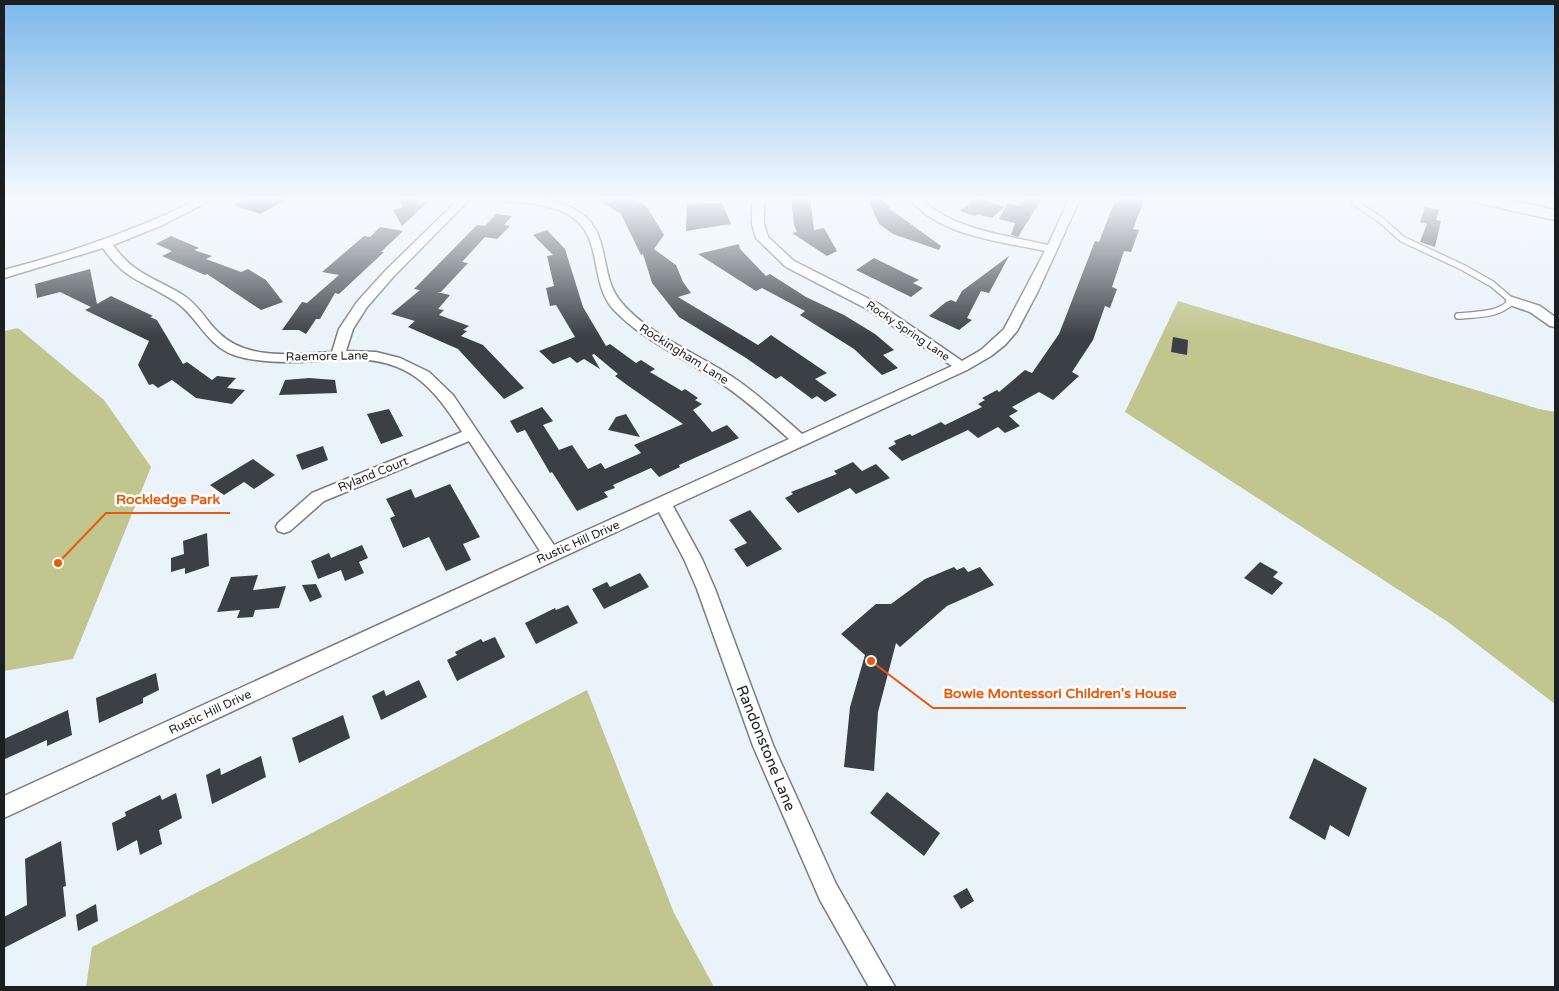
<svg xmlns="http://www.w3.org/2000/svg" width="1559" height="991" font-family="'Varela Round',sans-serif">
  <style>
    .green { fill: #c1c58e }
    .building { fill: #3a4046 }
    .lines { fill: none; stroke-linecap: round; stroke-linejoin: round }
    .service-casing { stroke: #767d84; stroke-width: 8 }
    .minor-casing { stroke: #767d84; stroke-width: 3 }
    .primary-casing { stroke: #767d84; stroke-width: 3 }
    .service { stroke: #fff; stroke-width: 5.5 }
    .minor { fill: #fff; fill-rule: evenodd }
    .primary { fill: #fff; fill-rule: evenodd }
    .labels { text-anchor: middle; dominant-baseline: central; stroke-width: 5; stroke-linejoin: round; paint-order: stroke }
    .far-street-label { font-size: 11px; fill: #1c1f22; stroke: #fff }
    .street-label { font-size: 12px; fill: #1c1f22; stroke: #fff }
    .near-street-label { font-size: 15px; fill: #1c1f22; stroke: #fff }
    .leader { fill: none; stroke: #e8590c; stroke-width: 2 }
    .callout-dot { fill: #e8590c; stroke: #fff; stroke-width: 2 }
    .callout-label { font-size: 14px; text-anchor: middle; font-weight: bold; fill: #e8590c; stroke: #fff; stroke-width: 5; stroke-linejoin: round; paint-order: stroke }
  </style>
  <rect width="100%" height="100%" fill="#eaf2fa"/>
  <g class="green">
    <path d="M1178 301 1539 409 1555 412V704L1448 622 1125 412Z"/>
    <path d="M18 328 104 400 151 467 73 659 4 671V331Z"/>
    <path d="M587 690 674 913 714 987H86L92 947Z"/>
  </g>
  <g class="building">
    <path d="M248 197H291L260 214 233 205Z"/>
    <path d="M398 197H417L420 203 430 200 402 226 393 210 403 207Z"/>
    <path d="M593 197H632L647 207 664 235 654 249 676 265 683 282 691 293 678 297 758 345 771 335 827 373 815 379 837 395 825 402 817 396 812 399 781 376 776 379 746 358 679 317 652 283 643 254 641 255 621 214Z"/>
    <path d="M791 197H810L814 230 824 228 837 251 827 256 792 233 797 232 794 225Z"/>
    <path d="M867 197H882L890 209 941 246 939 250 893 234 879 224Z"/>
    <path d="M977 197H978L1004 207 992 218 977 214 975 216 960 211Z"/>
    <path d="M1023 197H1043L1018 237 1011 235 1015 223 999 219 1008 203 1020 206Z"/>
    <path d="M1121 197 1144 200 1133 229 1139 230 1131 252 1124 251 1112 287 1117 289 1110 308 1105 306 1093 340 1072 372 1079 376 1053 400 1039 392 1012 407 1018 411 1009 416 1020 426 1005 433 998 427 978 438 968 430 902 461 888 448 896 444 894 441 910 434 912 436 941 422 945 425 982 407 978 404 985 400 982 398 997 390 999 392 1025 370 1032 373 1059 334 1095 241 1099 242 1114 203 1118 204Z"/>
    <path d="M722 203 731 224 686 231 687 204Z"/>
    <path d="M1425 207 1439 210 1436 220 1441 221 1435 247 1420 242 1427 224 1420 222Z"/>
    <path d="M496 214 512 216 504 225 510 226 497 239 485 237 462 262 468 263 441 292H437L450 295 438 309 444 310 439 315 469 326 463 330 467 331 461 336 483 345 524 388 504 399 458 349 408 327 415 321 391 314 420 290 414 289 477 225 485 226Z"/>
    <path d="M380 227 403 231 381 252H384L339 294 335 293 320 319H316L306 334 299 330H282L302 302 307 303 339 275 322 272 364 236 370 237Z"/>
    <path d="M547 230 565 249 583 307 606 346 610 344 636 363 641 360 655 369 650 372 682 391 685 389 698 398 695 400 702 404 693 410 712 432 727 425 739 438 679 465 680 467 659 477 651 468 613 485 615 488 604 492 608 497 577 511 552 472 550 473 525 430 517 433 510 421 542 407 553 421 543 425 559 450 572 445 588 469 601 463 605 469 641 453 634 445 683 424 627 385 615 376 618 374 594 354 592 355 600 369 584 359 577 363 570 357 553 364 539 351 575 337 556 305 550 306 546 288 554 286 547 256 553 255 533 235Z"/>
    <path d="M171 236 199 248 194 250 212 256 206 259 241 272 248 269 266 280 283 302 261 310 207 274 205 275 162 256 172 251 156 244Z"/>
    <path d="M739 244 740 249 766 276 770 274 806 297 844 315 875 334 894 350 883 355 898 368 882 375 854 349 800 315 805 311 762 288 756 291 698 254Z"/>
    <path d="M1009 256 989 293 981 291 967 318 972 320 959 330 929 316 946 302 951 300 956 302 962 291Z"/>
    <path d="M874 258 919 280 913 283 923 288 911 297 856 270Z"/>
    <path d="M90 269 97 304 111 296 153 316 150 317 157 320 183 364 187 362 212 380 217 376 236 378 227 388 245 390 232 404 196 398 172 380 158 388 153 384 149 385 138 365 149 341 85 310 91 307 60 292 37 298 35 284Z"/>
    <path d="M1173 337 1188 340 1187 355 1171 352Z"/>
    <path d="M309 378 335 380 337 393 279 395 285 380Z"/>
    <path d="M389 409 403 436 381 444 367 414Z"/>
    <path d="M626 414 640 437 608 430 616 417Z"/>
    <path d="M323 446 328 460 302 470 296 455Z"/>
    <path d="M253 459 275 475 254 489 244 482 224 495 210 485Z"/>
    <path d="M853 462 862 471 876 464 890 478 856 494 850 488 798 513 785 498 793 494 791 492 837 474 834 471Z"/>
    <path d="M450 484 480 537 463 544 471 560 446 571 429 537 403 548 390 518 395 516 386 499 411 489 415 498Z"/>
    <path d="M750 510 782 549 747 567 734 549 747 543 729 520Z"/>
    <path d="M207 533 209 566 185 574V568L171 572V558L184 554 183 541Z"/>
    <path d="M362 545 368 558 359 562 364 573 345 581 341 570 318 579 311 561 329 553 331 558Z"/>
    <path d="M1260 562 1278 572 1273 577 1283 583 1272 595 1244 578Z"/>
    <path d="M954 567 957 570 964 567 968 572 980 567 994 585 947 606 900 647 896 643 878 712 874 771 844 767 850 707 865 655 841 634 876 604H891L925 579Z"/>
    <path d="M640 573 649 587 604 609 592 589 607 582 610 587Z"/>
    <path d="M258 575 253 590 286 586 279 608 255 610 253 617 237 618 240 610 217 612 231 577Z"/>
    <path d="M316 584 322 597 310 602 302 585Z"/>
    <path d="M568 605 578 623 536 644 525 623 555 608 556 610Z"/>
    <path d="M495 637 505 657 457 681 447 660 457 655 455 652 481 639 483 642Z"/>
    <path d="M156 673 159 690 143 698V703L99 723 96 698Z"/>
    <path d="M419 680 427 697 381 720 372 696 384 690 386 696Z"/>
    <path d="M68 710 72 735 47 746V740L5 759 4 739Z"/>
    <path d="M343 715 350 738 299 763 292 738Z"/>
    <path d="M261 756 266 777 212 804 206 775 220 768 221 775Z"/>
    <path d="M1314 758 1367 788 1349 837 1330 825 1325 840 1289 818Z"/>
    <path d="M887 792 940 833 924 856 870 813Z"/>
    <path d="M176 793 182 818 159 830 162 844 140 855 137 840 117 851 112 823 126 816 125 812 160 795 162 800Z"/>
    <path d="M61 841 66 886 63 887 66 916 4 948V917L27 905 25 859Z"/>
    <path d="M967 888 974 901 961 909 953 896Z"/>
    <path d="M96 904 98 921 78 931 76 915Z"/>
  </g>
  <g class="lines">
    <g class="service-casing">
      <path id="service" d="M1352 197 1355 203 1381 220 1402 239 1464 268 1492 284 1512 301C1498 316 1477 314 1458 316"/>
    </g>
    <g class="minor-casing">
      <g id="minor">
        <path d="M203 197H217L165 224 113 245C134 275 154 277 183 295 199 305 206 321 219 333 248 361 296 354 332 352L339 329 357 302 386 270 461 197H472L394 276 367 307 353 329 346 351 376 352 400 358 429 372 453 395 554 545 789 439C768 420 746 400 722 384 686 358 644 342 613 309 591 284 601 243 578 222 559 203 524 203 499 200L494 197C523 197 557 196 582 214 611 235 599 277 621 302 650 336 695 352 731 376 757 393 779 414 802 434L952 366 869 310 786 267 756 238 752 224V197H764V224L768 237 794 261 879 304 962 361 981 350 1004 329 1045 251C1000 241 938 236 908 197H919C952 230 1005 235 1048 245L1070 197H1081L1038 291 1017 331 1005 345 991 356 967 370 673 506 702 559 715 589 773 745 836 884 895 987H869L820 900 753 746 697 589 684 559 659 512 4 818V796L540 551 469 441 324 501 290 531 284 533 278 531 276 527 278 523 312 493 462 432C433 386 409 359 351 359 331 359 311 362 290 362 272 362 251 361 234 355 206 345 198 317 176 302 145 281 126 282 103 248L4 278V270C73 252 139 229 203 197Z"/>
        <path d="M1512 297 1540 306 1555 317V327L1550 326 1530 312 1507 304 1506 301 1507 298Z"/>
      </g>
    </g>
    <g class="primary-casing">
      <path id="primary" d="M1467 197H1499L1555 210V220L1469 201Z"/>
    </g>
    <use href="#service" class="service"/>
    <use href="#minor" class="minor"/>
    <use href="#primary" class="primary"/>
  </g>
  <linearGradient id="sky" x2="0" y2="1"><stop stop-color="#7ab8ea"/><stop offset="0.59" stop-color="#f6f9fd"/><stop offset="1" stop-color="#f6f9fd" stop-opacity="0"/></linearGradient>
  <rect width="1559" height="336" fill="url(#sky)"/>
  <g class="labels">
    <g class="far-street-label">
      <text transform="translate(908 331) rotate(34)">Rocky Spring Lane</text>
    </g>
    <g class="street-label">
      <text transform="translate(684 354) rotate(32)">Rockingham Lane</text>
      <text transform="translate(327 356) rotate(-1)">Raemore Lane</text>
      <text transform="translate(373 474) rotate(-22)">Ryland Court</text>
      <text transform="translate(578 542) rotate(-24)">Rustic Hill Drive</text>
      <text transform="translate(210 712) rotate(-25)">Rustic Hill Drive</text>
    </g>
    <g class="near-street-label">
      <text transform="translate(766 748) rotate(68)">Randonstone Lane</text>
    </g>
  </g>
  <path class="leader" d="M58 563L106 513H230M871 661L933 708H1186"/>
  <g class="callout-dot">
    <circle cx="58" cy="563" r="5"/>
    <circle cx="871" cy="661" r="5"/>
  </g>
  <g class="callout-label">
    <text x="168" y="504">Rockledge Park</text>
    <text x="1060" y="698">Bowie Montessori Children's House</text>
  </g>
  <rect width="1559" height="991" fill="none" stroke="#1c1f22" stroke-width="10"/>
</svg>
